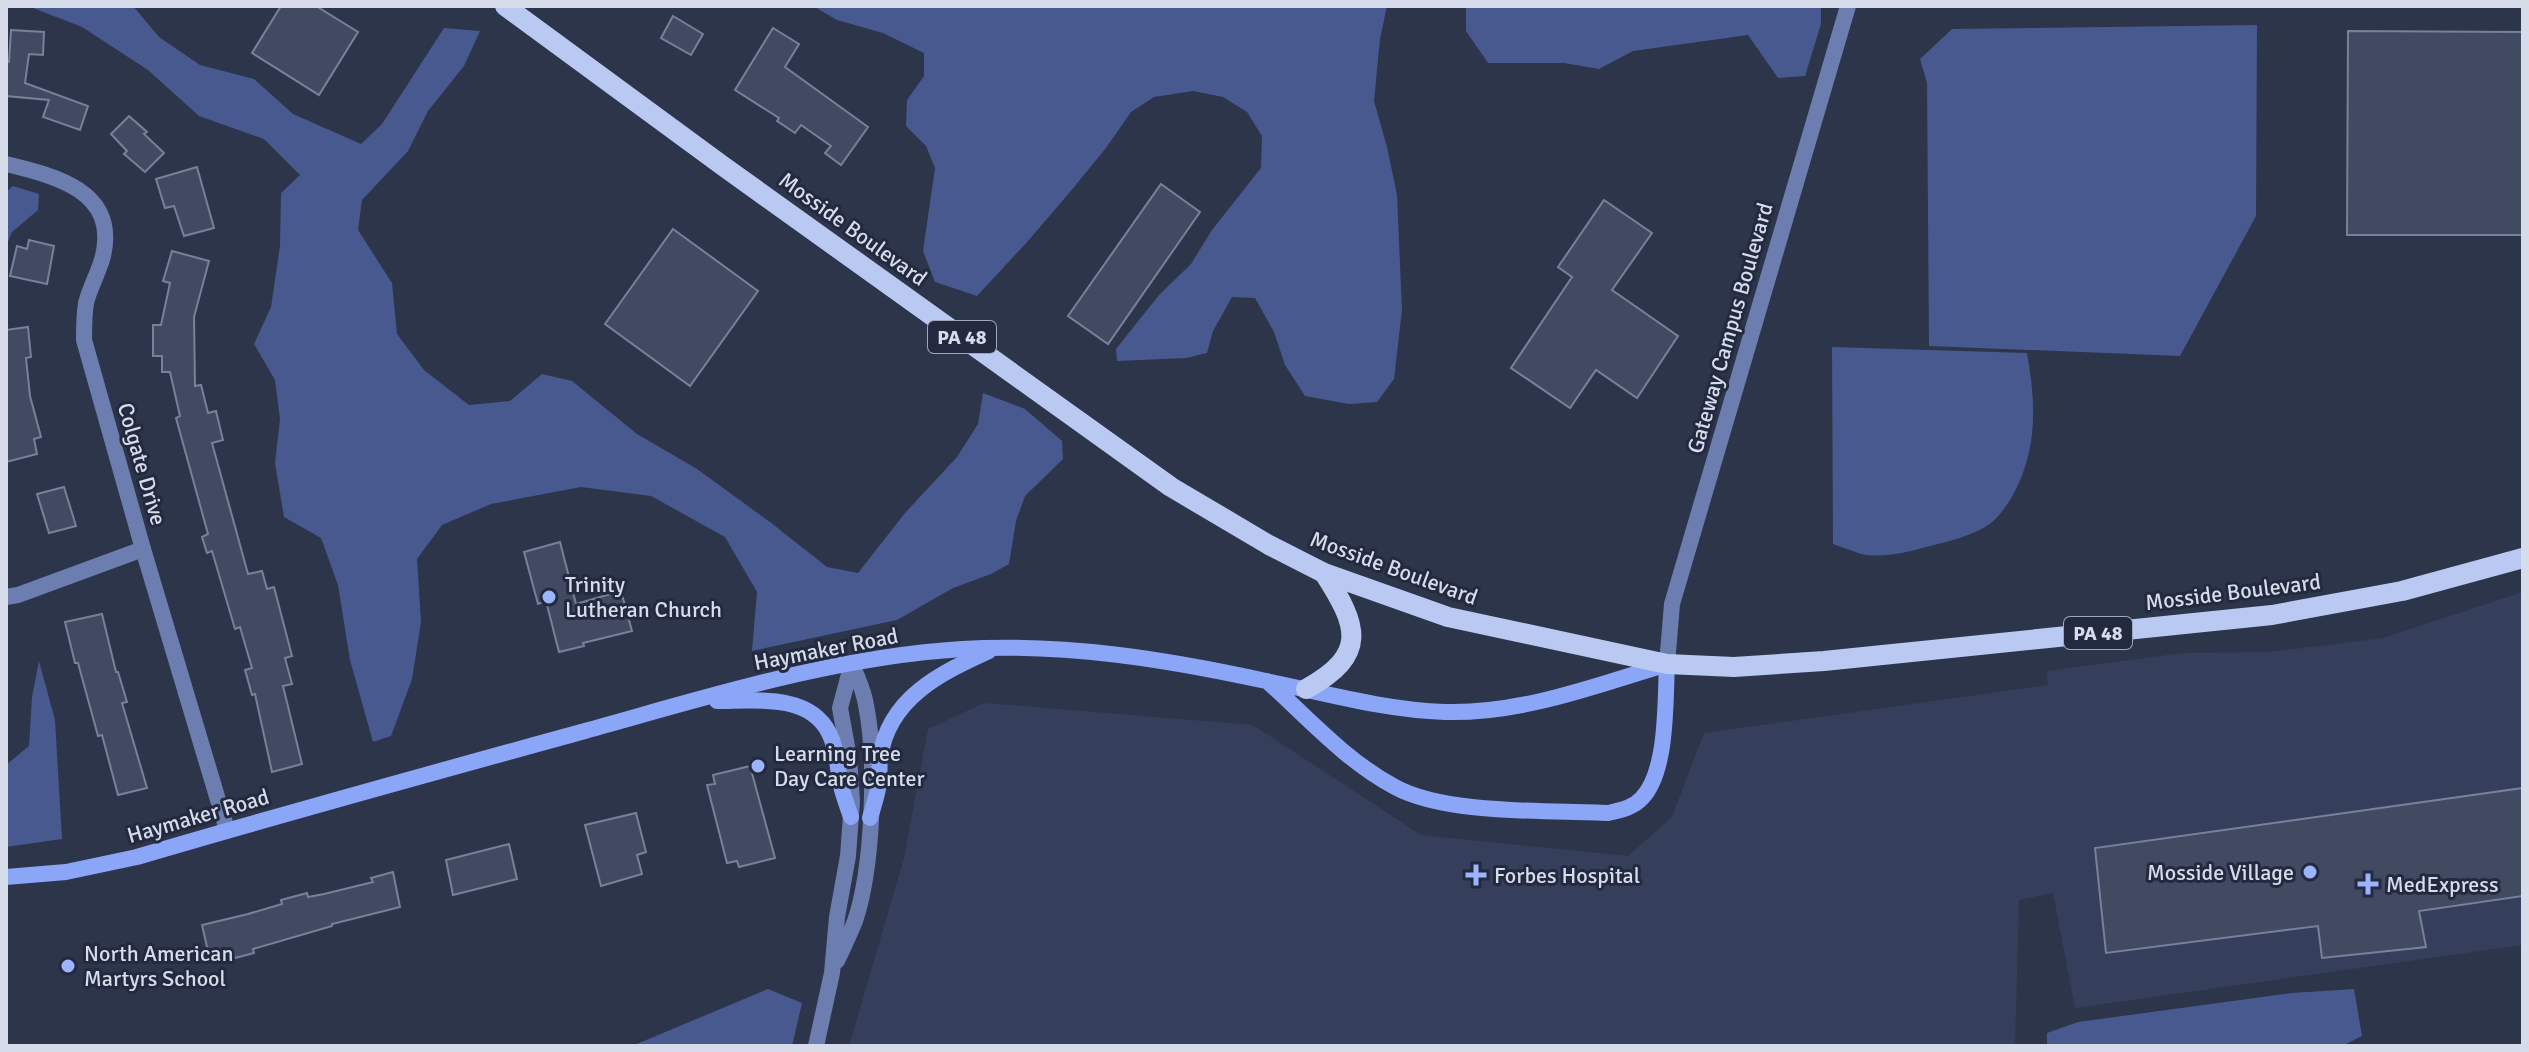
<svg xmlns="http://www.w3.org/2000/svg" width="2529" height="1052" font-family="Signika,sans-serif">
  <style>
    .built { fill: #353f5b }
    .green { fill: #47598f }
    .building { fill: #424a62; stroke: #77819b; stroke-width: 2 }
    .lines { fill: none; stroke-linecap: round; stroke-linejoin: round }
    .street { stroke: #6c7eb0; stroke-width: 16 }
    .secondary { stroke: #8ba6f6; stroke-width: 16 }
    .primary { stroke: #bac9f2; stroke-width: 20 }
    .poi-dot { fill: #9bb4fd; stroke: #232a40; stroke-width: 3 }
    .labels { text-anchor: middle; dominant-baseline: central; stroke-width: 6; stroke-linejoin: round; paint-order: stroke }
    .shield { fill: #232a40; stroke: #a0a7b7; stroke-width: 2 }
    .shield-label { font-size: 20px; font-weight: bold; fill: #d6dcea }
    .street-label { font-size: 22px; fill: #d6dcea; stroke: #232a40 }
    .poi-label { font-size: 22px; fill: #d6dcea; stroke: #232a40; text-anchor: start }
  </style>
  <rect width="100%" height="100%" fill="#2d354b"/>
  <path class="built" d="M2523 592V945L2075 1008 2053 893 2019 900 2015 1046H849L904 858 928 729 984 703 1253 725 1421 835 1628 856 1672 817 1704 733 2048 685 2047 671 2183 653 2269 652 2383 638Z"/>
  <g class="green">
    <path d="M28 6H133L159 37 200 65 254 79 293 114 361 144 382 124 444 28 480 31 464 66 428 111 408 151 362 200 358 230 392 283 397 334 424 370 469 405 510 401 542 374 572 381 637 434 697 469 770 522 827 567 858 573 905 513 957 457 978 424 983 393 1025 409 1062 441 1063 459 1025 496 1016 521 1009 564 991 574 953 588 897 620 752 651 757 592 725 537 651 496 581 487 491 504 442 525 417 559 421 622 412 679 391 736 373 742 350 660 338 585 321 538 284 517 275 463 280 419 275 380 254 344 271 307 280 246 281 193 300 175 264 139 199 116 148 70 82 27Z"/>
    <path d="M813 6H1387L1380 39 1374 101 1387 147 1397 195 1402 310 1394 379 1377 402 1349 404 1305 396 1285 365 1274 332 1255 298 1232 297 1213 331 1207 353 1186 358 1117 361 1116 349 1159 295 1191 264 1212 230 1261 168 1262 136 1247 112 1223 97 1193 91 1154 97 1131 112 1106 148 1070 192 1028 241 977 296 935 282 923 251 935 168 926 146 906 126 907 100 924 76V53L883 33 837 20Z"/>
    <path d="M1466 6H1821V24L1805 76 1778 78 1748 35 1633 51 1599 69 1564 63H1488L1466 31Z"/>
    <path d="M2257 25 2256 216 2180 356 1929 346 1927 83 1920 59 1952 29Z"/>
    <path d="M13 186 39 194 38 210 12 232 6 246V192Z"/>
    <path d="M1832 347 2027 353C2036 403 2038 449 2013 495 2006 507 1997 520 1985 527 1970 536 1950 541 1934 545 1911 551 1885 559 1861 554 1852 551 1842 547 1833 544Z"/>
    <path d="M39 661 55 720 62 839 6 847V765L29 746 32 697Z"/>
    <path d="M768 989 802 1003 792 1046H632Z"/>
    <path d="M2354 989 2362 1036 2342 1046H2047V1033L2078 1022 2292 993Z"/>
  </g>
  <g class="building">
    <path d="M281 6H316L358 32 319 95 252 53Z"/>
    <path d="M673 16 703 34 691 55 661 38Z"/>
    <path d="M773 28 799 44 785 67 868 127 841 165 825 153 831 146 801 125 795 133 777 121 779 118 735 90Z"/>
    <path d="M11 30 44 32 43 55 29 54 25 83 88 106 80 130 43 117 49 100 6 96V61L9 62Z"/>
    <path d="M2348 31 2523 32V235H2347Z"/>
    <path d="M129 116 147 132 144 134 164 153 145 172 124 154 127 151 111 134Z"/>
    <path d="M197 167 214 228 184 236 174 206 165 208 156 179Z"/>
    <path d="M1161 184 1200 212 1108 344 1068 316Z"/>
    <path d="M1604 200 1652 233 1612 290 1678 336 1637 398 1596 370 1570 408 1511 368 1572 277 1558 267Z"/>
    <path d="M673 229 758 291 690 386 605 324Z"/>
    <path d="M29 240 54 246 47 284 10 276 17 246 27 249Z"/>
    <path d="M172 251 209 261 194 317 195 386 201 385 208 413 216 411 223 440 212 443 248 574 262 571 267 589 274 587 292 656 285 658 292 684 283 686 302 764 272 772 255 694 252 695 245 670 252 668 240 627 235 629 212 551 207 553 202 537 208 534 176 418 180 416 170 372H162V356H153V325H161L170 283 163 281Z"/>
    <path d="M28 327 31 357 26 358 30 396 41 437 34 439 37 454 6 462V330Z"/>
    <path d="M64 487 76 526 49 533 37 494Z"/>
    <path d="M560 542 576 604 621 591 632 631 583 643 584 646 559 652 546 601 538 604 524 552Z"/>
    <path d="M102 614 116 672H118L127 702 122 703 147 788 118 795 102 735 98 736 78 663H75L65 622Z"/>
    <path d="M750 766 775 858 739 867 737 861 727 863 707 785 715 784 713 775Z"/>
    <path d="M2523 788V896L2419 911 2426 947 2322 958 2318 926 2106 953 2095 848Z"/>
    <path d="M636 813 646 852 637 855 642 874 601 886 585 825Z"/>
    <path d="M509 844 517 879 453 895 446 860Z"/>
    <path d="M393 872 400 907 332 924V926L253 949 254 953 235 958 233 950 209 956 202 925 248 914 282 904 281 900 307 893 308 897 324 894 373 882 371 878Z"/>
  </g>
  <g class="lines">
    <g class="street">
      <path d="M6 164C56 176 118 191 103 256 99 272 90 287 86 303 84 315 84 328 84 340L143 549 227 830"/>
      <path d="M6 597 18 595 143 549"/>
      <path d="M1667 664 1672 604 1848 6"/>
      <path d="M837 961C843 948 850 934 855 921 873 868 877 760 866 705 864 691 857 677 852 664"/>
      <path d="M816 1046 832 973 837 917 848 856 852 801 849 757 840 708 852 663"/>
    </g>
    <g class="secondary">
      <path d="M717 701C754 701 809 693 829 733 837 748 837 765 840 781 842 793 847 805 851 817"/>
      <path d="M870 818C873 807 878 794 879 782 880 774 879 766 880 758 888 698 941 673 989 651"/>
      <path d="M6 877 66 872 137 857C286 813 436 772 585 731 708 697 833 657 962 649 1065 643 1165 659 1266 681 1325 693 1384 710 1445 712 1521 714 1595 686 1667 664 1665 700 1668 771 1642 798 1633 808 1620 810 1608 813 1549 810 1446 815 1395 787 1346 761 1307 717 1267 681"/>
    </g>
    <g class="primary">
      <path d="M505 6 723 166 1171 487 1269 545 1324 573 1448 617 1667 664 1734 667 1824 661 2272 615 2402 591 2523 558"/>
      <path d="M1306 689C1369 654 1358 626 1324 573"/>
    </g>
  </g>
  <g class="poi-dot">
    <circle cx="549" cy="597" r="8"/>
    <circle cx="758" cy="766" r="8"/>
    <circle cx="2310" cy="872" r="8"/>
    <path d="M1472 863h8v8h8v8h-8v8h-8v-8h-8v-8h8z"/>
    <path d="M2364 872h8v8h8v8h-8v8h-8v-8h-8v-8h8z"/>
    <circle cx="68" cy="966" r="8"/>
  </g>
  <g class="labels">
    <g class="shield">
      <rect x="928" y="321" width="68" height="32" rx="6"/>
      <rect x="2064" y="617" width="68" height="32" rx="6"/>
    </g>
    <g class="shield-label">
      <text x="962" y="337">PA 48</text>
      <text x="2098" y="633">PA 48</text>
    </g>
    <g class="street-label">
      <text transform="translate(853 229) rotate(36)">Mosside Boulevard</text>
      <text transform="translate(1730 328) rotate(-74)">Gateway Campus Boulevard</text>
      <text transform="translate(142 464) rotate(74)">Colgate Drive</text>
      <text transform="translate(1394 568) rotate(20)">Mosside Boulevard</text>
      <text transform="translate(2233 592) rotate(-7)">Mosside Boulevard</text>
      <text transform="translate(826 649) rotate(-11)">Haymaker Road</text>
      <text transform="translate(198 816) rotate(-16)">Haymaker Road</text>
    </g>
    <g class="poi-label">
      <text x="565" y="584">Trinity<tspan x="565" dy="25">Lutheran Church</tspan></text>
      <text x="774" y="753">Learning Tree<tspan x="774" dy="25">Day Care Center</tspan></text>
      <text x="2294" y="872" text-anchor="end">Mosside Village</text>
      <text x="1494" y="875">Forbes Hospital</text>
      <text x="2386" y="884">MedExpress</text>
      <text x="84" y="953">North American<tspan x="84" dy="25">Martyrs School</tspan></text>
    </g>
  </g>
  <rect width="2529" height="1052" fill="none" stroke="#d6dcea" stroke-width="16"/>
</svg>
